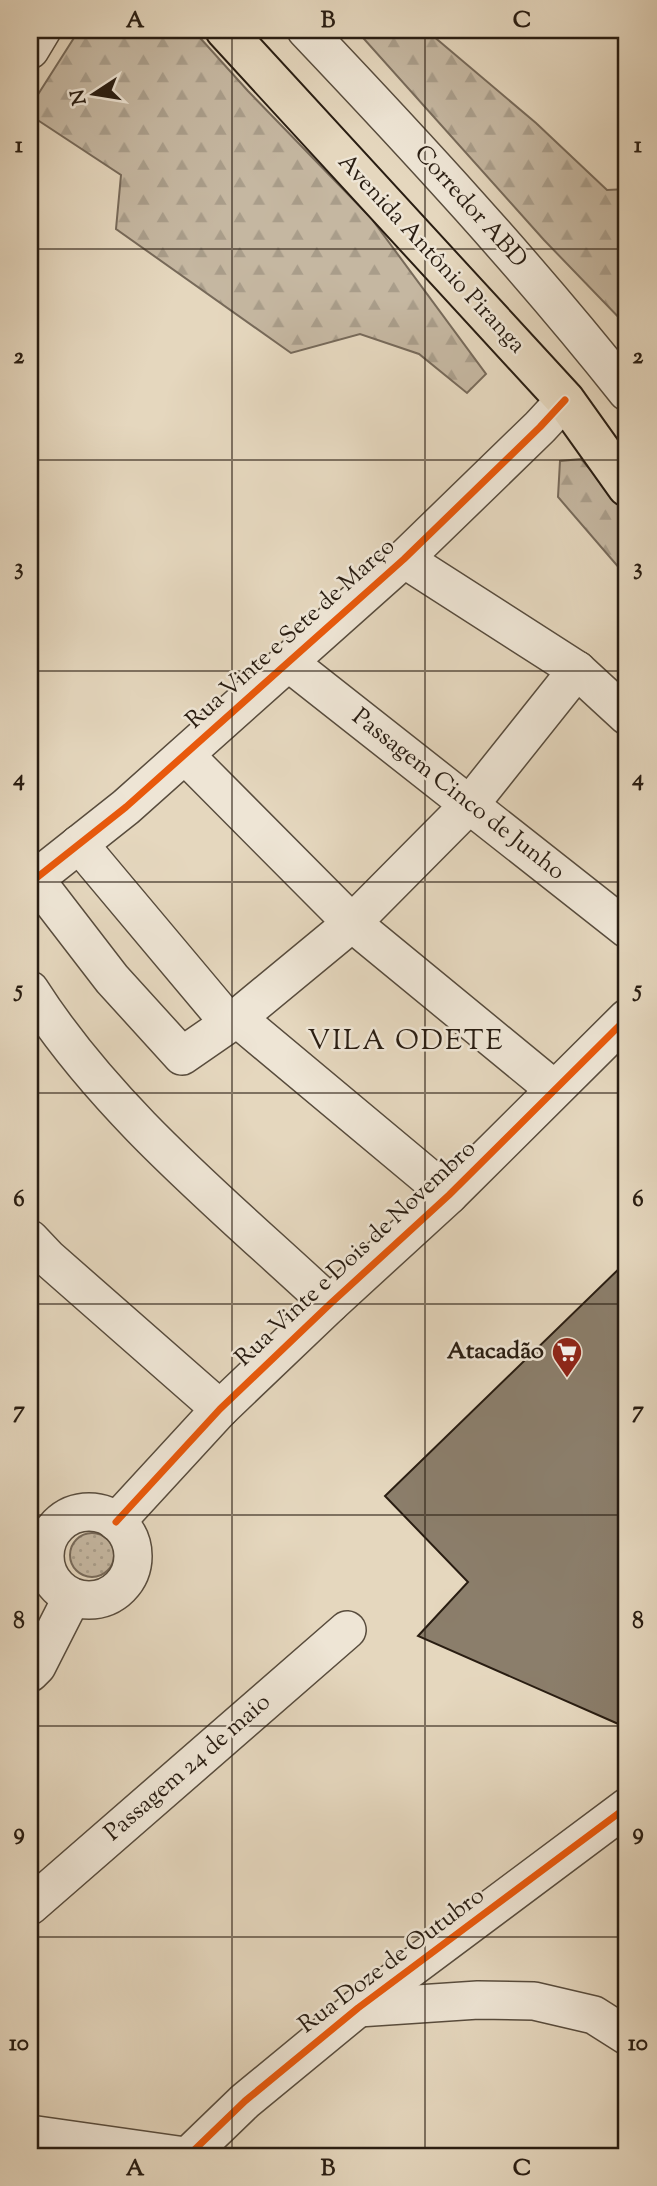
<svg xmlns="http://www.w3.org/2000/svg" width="657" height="2186" font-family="'Sorts Mill Goudy',serif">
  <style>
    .grass { fill: url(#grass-dots); stroke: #776a5a; stroke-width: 2 }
    .forest { fill: url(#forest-firs); stroke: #776a5a; stroke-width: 2 }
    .building { fill: #8b7e6b; stroke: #291d12; stroke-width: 2 }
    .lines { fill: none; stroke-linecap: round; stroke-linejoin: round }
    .minor-casing { stroke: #584c3d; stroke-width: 40 }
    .major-casing { stroke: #291d12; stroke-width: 42 }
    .minor { stroke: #eee5d5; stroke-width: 37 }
    .major { stroke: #e5d7be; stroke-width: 38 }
    .cycleway-casing { stroke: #eee5d5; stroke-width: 11 }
    .cycleway { stroke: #e8590c; stroke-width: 7 }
    .grid { fill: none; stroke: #291d12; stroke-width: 2; stroke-opacity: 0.55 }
    .labels { text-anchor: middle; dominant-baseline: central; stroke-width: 5; stroke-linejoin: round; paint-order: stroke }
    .street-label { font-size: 24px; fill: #291d12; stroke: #eee5d5 }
    .poi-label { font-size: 24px; font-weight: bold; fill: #291d12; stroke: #eee5d5; text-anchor: end }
    .quarter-label { font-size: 28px; letter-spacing: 2px; fill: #291d12; stroke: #eee5d5 }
    .neatline { fill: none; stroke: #291d12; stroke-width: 2.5 }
    .grid-label { font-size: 23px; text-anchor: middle; font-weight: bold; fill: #291d12 }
  </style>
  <defs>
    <pattern id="grass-dots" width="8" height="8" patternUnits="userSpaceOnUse" patternTransform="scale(1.75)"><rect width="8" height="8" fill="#c5b7a1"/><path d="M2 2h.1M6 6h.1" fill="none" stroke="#a99d8a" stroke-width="1.8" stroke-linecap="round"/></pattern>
    <pattern id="forest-firs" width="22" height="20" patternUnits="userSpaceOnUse" patternTransform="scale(1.75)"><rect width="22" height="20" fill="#c5b7a1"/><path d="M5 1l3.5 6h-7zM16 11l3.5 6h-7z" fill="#a99d8a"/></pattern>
  </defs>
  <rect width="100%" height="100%" fill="#e5d7be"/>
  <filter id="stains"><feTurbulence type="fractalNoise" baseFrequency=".00286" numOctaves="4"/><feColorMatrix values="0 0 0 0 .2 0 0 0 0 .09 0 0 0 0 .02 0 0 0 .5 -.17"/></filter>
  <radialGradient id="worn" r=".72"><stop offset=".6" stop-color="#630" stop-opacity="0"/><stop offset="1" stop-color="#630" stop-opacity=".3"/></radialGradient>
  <circle class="grass" cx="92" cy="1555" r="22"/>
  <g class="forest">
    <path d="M79 30H193L248 91 371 218 486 374 467 393 419 354 360 334 291 353 116 229 121 175 30 115V107Z"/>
    <path d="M356 30H426L536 123 607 190 627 189V326L544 240Z"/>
    <path d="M581 459 627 511V577L558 497 560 461Z"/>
  </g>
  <path class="building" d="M627 1261V1723L623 1726 418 1636 468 1582 385 1496Z"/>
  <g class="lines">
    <g class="minor-casing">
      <g id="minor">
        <path d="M306 30C417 147 526 265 627 392"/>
        <path d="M30 50 42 30"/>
        <path d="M404 559 577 670 627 716"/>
        <path d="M288 662 627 929"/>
        <path d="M185 755 352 923 554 1089"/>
        <path d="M79 844 225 1018H237L449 1195"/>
        <path d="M35 879 112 979 182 1056 237 1018 352 923 471 803 577 670"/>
        <path d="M30 883 126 807 404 559 540 427 565 400"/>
        <path d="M30 990C108 1112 225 1206 330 1304"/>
        <path d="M30 1239 48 1258 220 1409"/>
        <circle cx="89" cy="1556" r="44"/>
        <path d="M116 1522 220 1409 330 1304 449 1195 627 1018"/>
        <path d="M30 1673 37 1666 72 1597"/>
        <path d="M30 1906 347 1630"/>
        <path d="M358 2008 478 2000 534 2001 594 2015 627 2036"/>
        <path d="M30 2134 185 2156"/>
        <path d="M188 2156 245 2101 358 2008 627 1807"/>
      </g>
    </g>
    <g class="major-casing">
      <path id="major" d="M225 30 565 400 627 487"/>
    </g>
    <use href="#minor" class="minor"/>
    <use href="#major" class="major"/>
    <g class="cycleway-casing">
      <g id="cycleway">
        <path d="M30 883 126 807 404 559 540 427 565 400"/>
        <path d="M116 1522 220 1409 330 1304 449 1195 627 1018"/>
        <path d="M188 2156 245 2101 358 2008 627 1807"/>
      </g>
    </g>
    <use href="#cycleway" class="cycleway"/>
  </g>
  <path class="grid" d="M232 30V2156M425 30V2156M30 249H627M30 460H627M30 671H627M30 882H627M30 1093H627M30 1304H627M30 1515H627M30 1726H627M30 1937H627"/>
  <defs>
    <g id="supermarket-pin" transform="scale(1.575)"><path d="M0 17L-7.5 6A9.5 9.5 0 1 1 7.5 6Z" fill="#8f2418" stroke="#eee5d5"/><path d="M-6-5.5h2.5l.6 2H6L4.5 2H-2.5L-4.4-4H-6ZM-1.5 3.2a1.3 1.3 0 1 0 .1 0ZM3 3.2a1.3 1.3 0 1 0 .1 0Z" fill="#fff"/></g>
  </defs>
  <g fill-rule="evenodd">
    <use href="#supermarket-pin" x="567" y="1352"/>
  </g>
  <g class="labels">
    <g class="street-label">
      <text transform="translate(470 207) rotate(48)">Corredor ABD</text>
      <text transform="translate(431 254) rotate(47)">Avenida Antônio Piranga</text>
      <text transform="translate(291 634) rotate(-42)">Rua Vinte e Sete de Março</text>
      <text transform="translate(458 795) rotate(38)">Passagem Cinco de Junho</text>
      <text transform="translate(356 1254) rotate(-43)">Rua Vinte e Dois de Novembro</text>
      <text transform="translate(188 1768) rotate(-41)">Passagem 24 de maio</text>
      <text transform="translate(392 1961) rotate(-37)">Rua Doze de Outubro</text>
    </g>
    <g class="poi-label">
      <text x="544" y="1352">Atacadão</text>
    </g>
    <g class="quarter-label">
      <text x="406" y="1042">VILA ODETE</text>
    </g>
  </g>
  <rect width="657" height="2186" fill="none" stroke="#e5d7be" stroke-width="77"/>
  <g transform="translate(94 94) rotate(258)" stroke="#eee5d5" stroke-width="5" paint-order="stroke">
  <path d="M0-5L12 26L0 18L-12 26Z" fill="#291d12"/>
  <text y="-10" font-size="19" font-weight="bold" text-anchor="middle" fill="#291d12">N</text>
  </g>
  <rect x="38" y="38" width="580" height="2110" class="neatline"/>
  <g class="grid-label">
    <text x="135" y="27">A</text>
    <text x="328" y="27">B</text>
    <text x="522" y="27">C</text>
    <text x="19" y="152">1</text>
    <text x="638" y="152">1</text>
    <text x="19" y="363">2</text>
    <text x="638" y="363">2</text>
    <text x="19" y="574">3</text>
    <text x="638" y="574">3</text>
    <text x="19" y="785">4</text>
    <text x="638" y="785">4</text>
    <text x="19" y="996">5</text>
    <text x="638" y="996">5</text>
    <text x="19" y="1206">6</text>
    <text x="638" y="1206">6</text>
    <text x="19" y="1417">7</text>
    <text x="638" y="1417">7</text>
    <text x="19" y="1628">8</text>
    <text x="638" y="1628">8</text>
    <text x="19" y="1839">9</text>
    <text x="638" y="1839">9</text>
    <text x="19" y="2050">10</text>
    <text x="638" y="2050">10</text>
    <text x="135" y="2175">A</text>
    <text x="328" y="2175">B</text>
    <text x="522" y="2175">C</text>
  </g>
  <rect width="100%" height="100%" filter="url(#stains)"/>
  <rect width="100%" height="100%" fill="url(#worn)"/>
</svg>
